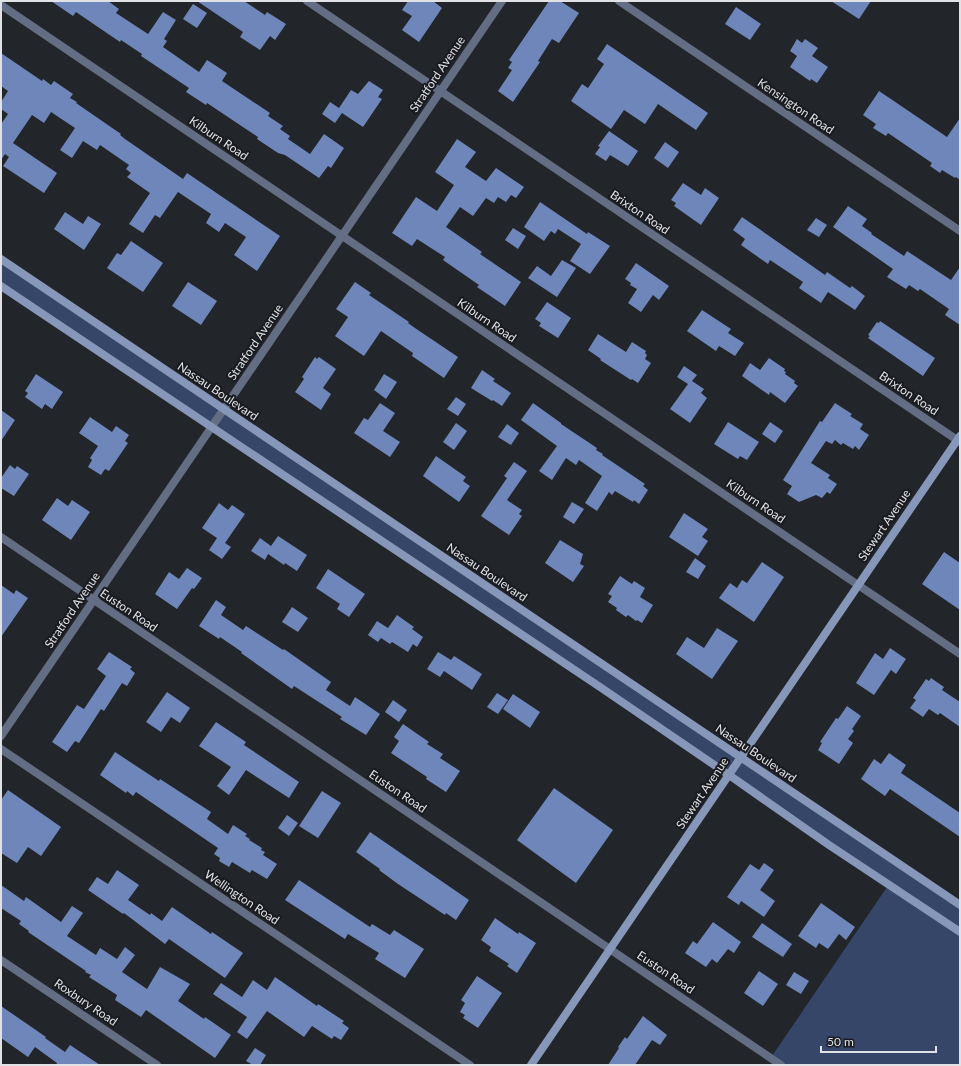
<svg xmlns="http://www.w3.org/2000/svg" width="961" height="1066" font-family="Lato,sans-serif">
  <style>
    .green { fill: #364669 }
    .building { fill: #6e86b9 }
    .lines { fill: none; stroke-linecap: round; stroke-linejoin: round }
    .street { stroke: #636d83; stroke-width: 8 }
    .secondary { stroke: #8697ba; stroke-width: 8 }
    .labels { text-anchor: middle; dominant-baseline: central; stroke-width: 4; stroke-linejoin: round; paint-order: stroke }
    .street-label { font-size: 12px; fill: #e0e2e5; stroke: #191b20 }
  </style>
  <rect width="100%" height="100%" fill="#22252a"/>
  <path class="green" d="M1 257 960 905V1065H786L772 1056 887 887 1 282Z"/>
  <g class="building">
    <path d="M51 1H108L119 9 116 13 148 34 163 12 176 20 164 39 167 41 163 47 199 72 207 60 227 73 222 81 270 113 268 116 283 126 280 129 290 136 288 139 310 154 324 134 344 148 331 168 328 166 319 178 285 155 278 153 257 139 258 137 207 103 206 105 186 92 189 88 141 56 142 54 121 40 120 42 76 12 73 16Z"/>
    <path d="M197 1H244L265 15 267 12 286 24 275 40 270 36 260 50 240 37 243 32Z"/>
    <path d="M408 1H433L442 8 419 42 402 30 412 16 402 10Z"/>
    <path d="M549 1H560L579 13 559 43 552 39 538 61 540 62 513 102 498 91 512 70 508 68 512 62 509 60Z"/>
    <path d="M831 1H871L859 19Z"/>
    <path d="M193 4 207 13 197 28 183 19Z"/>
    <path d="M736 7 761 24 750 40 725 24Z"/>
    <path d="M797 39 802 43 805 39 818 48 812 56 828 67 817 83 811 79 810 81 790 67 797 56 790 51Z"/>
    <path d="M607 44 708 113 696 130 658 104 645 124 624 110 611 129 571 101 582 84 588 88 604 64 597 59Z"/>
    <path d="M1 53 42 81 43 79 51 85 54 81 73 94 70 98 77 102 76 103 121 134 120 135 125 139 183 179 187 173 280 236 257 271 234 255 246 237 225 223 219 232 206 223 211 214 178 192 160 218 155 215 143 233 129 224 150 193 127 177 131 173 126 169 129 165 100 145 97 150 83 141 72 158 60 150 75 128 51 112 44 123 32 115 13 143 57 173 44 193 3 166 9 157 5 154 1 160V124L8 114 1 109V102L8 91 1 86Z"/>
    <path d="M369 81 383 90 378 97 382 99 363 127 342 113 335 123 322 114 330 102 339 108 351 90 358 94Z"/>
    <path d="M879 91 947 137 960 118V180L956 177 955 178 942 170 940 173 930 166 932 163 888 133 886 136 873 128 876 124 863 115Z"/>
    <path d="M609 131 638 151 628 166 610 155 606 161 595 154 600 147 598 146Z"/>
    <path d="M457 139 476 152 465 167 486 181 496 168 524 187 516 198 511 195 506 202 498 197 494 203 486 198 473 216 460 207 446 227 482 252 480 254 521 282 505 306 477 287 479 285 443 260 445 257 417 239 412 246 392 233 416 197 437 211 454 185 435 172Z"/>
    <path d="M665 142 679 152 668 168 654 158Z"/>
    <path d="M683 183 701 195 705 188 719 198 701 225 674 206 676 203 671 200Z"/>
    <path d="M540 202 587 234 588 232 610 246 590 274 570 261 581 244 558 229 555 234 551 231 544 241 524 227Z"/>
    <path d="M848 206 867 219 862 226 872 233 871 234 904 256 907 251 951 280 960 267V325L945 315 949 309 920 289 918 291 909 285 906 289 887 277 893 269 833 227Z"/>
    <path d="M65 212 83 224 88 216 101 224 84 250 54 229Z"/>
    <path d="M742 217 825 275 827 272 850 288 852 286 865 296 855 310 828 292 821 303 799 288 803 282 770 260 768 264 741 245 745 239 733 230Z"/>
    <path d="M816 218 827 225 819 237 807 230Z"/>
    <path d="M513 228 526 236 518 249 505 240Z"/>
    <path d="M131 241 163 263 143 292 107 268 117 253 121 255Z"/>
    <path d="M562 260 576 268 557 297 528 278 537 266 551 276Z"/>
    <path d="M636 263 669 286 659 300 653 295 641 312 628 303 637 289 630 285 631 283 625 279Z"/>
    <path d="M188 282 217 301 201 325 172 306Z"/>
    <path d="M355 282 371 293 369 295 409 322 408 323 415 328 458 357 444 378 412 356 413 353 381 331 364 356 335 336 348 317 336 309Z"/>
    <path d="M547 302 571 318 558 338 539 326 541 323 535 319Z"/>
    <path d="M702 310 731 329 728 333 744 343 735 356 719 346 716 351 687 331Z"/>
    <path d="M880 321 935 358 923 376 868 338 870 336 868 335 877 322 879 323Z"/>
    <path d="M598 334 626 352 632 342 646 351 645 353 647 355 645 359 651 363 638 383 632 379 631 380 600 360 601 359 588 350Z"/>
    <path d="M315 357 317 359 319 357 336 369 323 388 331 394 321 410 295 392 304 379 302 377Z"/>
    <path d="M769 358 785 369 784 371 786 372 785 374 795 381 794 383 798 386 785 403 770 392 769 395 742 376 750 363 760 370Z"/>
    <path d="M684 366 697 375 692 381 704 389 701 393 707 398 690 423 670 409 688 384 677 377Z"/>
    <path d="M482 370 495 379 493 381 511 393 502 406 493 400 492 401 471 388Z"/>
    <path d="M36 374 63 392 52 409 45 404 42 409 25 397 28 393 25 391Z"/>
    <path d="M384 374 397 382 386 399 374 390Z"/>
    <path d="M456 397 466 404 458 416 447 409Z"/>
    <path d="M380 403 395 413 383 431 400 442 390 457 354 433 364 418 368 420Z"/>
    <path d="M533 403 561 423V424L597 448 596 450 603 454 602 455 645 484 643 486 648 490 639 504 634 500 633 502 615 491 612 495 609 492 597 511 585 503 602 476 579 460 576 465 566 458 552 480 539 471 557 446 521 420Z"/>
    <path d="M835 403 852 414 850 416 863 424 860 429 869 435 859 450 855 446 853 449 843 443 841 445 835 440 832 444 826 441 811 463 830 475 828 478 837 484 830 494 827 492 822 498 816 495 799 502 787 494 792 486 783 480 820 421 822 422Z"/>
    <path d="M1 410 15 420 1 441Z"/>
    <path d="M90 417 112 432 116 426 129 435 125 441 128 443 109 471 105 469 101 475 88 467 92 460 90 458 98 446 79 433Z"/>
    <path d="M728 422 759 442 747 460 740 456 738 459 714 444Z"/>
    <path d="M770 422 783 431 775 443 762 434Z"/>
    <path d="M456 423 467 431 454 450 443 442Z"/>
    <path d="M507 424 519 433 511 445 498 437Z"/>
    <path d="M436 456 466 477 463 481 470 486 459 502 423 476Z"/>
    <path d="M514 462 527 471 507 500 522 510 519 514 522 516 509 535 481 516 507 478 504 476Z"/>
    <path d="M10 465 15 469 17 466 29 474 14 496 1 488V478Z"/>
    <path d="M57 498 68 506 72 500 90 512 71 540 42 520Z"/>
    <path d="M572 502 584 509 574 524 563 517Z"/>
    <path d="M219 503 228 510 232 505 245 514 225 543 231 547 222 559 209 550 217 538 202 528Z"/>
    <path d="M684 513 708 529 702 537 708 541 698 556 669 537Z"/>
    <path d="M278 536 307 555 297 571 285 563 284 565 268 554 265 560 251 551 260 538 271 546Z"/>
    <path d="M560 540 583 554 580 564 584 566 573 582 545 563Z"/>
    <path d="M944 552 960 563V610L922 584Z"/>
    <path d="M695 558 706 566 698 579 686 572Z"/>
    <path d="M762 562 784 577 754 622 719 598 730 583 737 588 742 580 747 583Z"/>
    <path d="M187 568 202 578 194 589 192 588 177 609 155 594 169 572 179 579Z"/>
    <path d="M328 569 365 594 349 617 337 609 340 604 316 588Z"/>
    <path d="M620 576 632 584 634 581 645 588 640 597 653 605 642 623 637 620 636 621 628 615 626 617 616 610 617 608 608 602 612 596 608 594Z"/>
    <path d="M1 585 14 594 16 590 28 598 1 637Z"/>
    <path d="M216 600 226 607 221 615 243 630 246 626 283 650 284 649 331 682 326 690 350 706 355 697 380 714 366 735 340 719 342 717 294 686 292 689 241 653 242 652 220 637 219 639 199 626Z"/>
    <path d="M292 607 308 618 298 632 282 622Z"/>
    <path d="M397 615 414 627 412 629 423 637 417 647 413 644 408 652 392 642 390 644 381 638 378 642 368 635 377 621 388 628Z"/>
    <path d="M717 628 738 641 712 679 676 654 687 637 704 648Z"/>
    <path d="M890 648 906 659 896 674 891 670 874 695 856 683 875 653 883 659Z"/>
    <path d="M109 652 132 667 130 669 135 673 127 686 122 683 104 711 101 709 79 743 75 741 67 752 52 742 77 705 84 709 106 676 97 669Z"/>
    <path d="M438 652 451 660 454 656 482 674 472 690 444 671 440 677 427 669Z"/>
    <path d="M931 678 944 687 942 690 960 702V727L940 713 938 715 929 709 923 717 910 708 916 700 913 698 926 679 929 681Z"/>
    <path d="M167 692 190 708 180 723 171 717 161 732 146 722Z"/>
    <path d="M497 693 508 700 498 714 487 707Z"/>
    <path d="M513 694 540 712 530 728 503 709Z"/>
    <path d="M393 700 407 710 399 722 385 712Z"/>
    <path d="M847 706 861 716 852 729 854 731 848 739 853 743 839 764 818 750 822 743 820 742 836 718 838 719Z"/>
    <path d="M216 722 246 742 244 745 299 782 289 798 246 770 229 795 217 786 231 767 199 746Z"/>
    <path d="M403 724 429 742 427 744 443 754 440 758 460 771 446 792 426 779 427 777 391 753 399 741 394 737Z"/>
    <path d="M115 752 159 781 160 779 211 812 207 819 228 834 233 825 247 834 245 836 250 839 249 840 262 848 261 850 265 852 263 855 277 864 267 879 252 870 250 873 232 862 229 867 219 861 220 858 214 854 218 848 136 792 133 796 127 791 126 793 100 775Z"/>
    <path d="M889 753 906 765 901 773 960 813V837L890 789 885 796 861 779 874 759 881 764Z"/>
    <path d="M554 788 613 830 576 883 517 840Z"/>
    <path d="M8 790 61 827 41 856 28 847 17 863 1 853V800Z"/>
    <path d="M322 791 341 803 318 838 299 826Z"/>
    <path d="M287 815 298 823 289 836 278 828Z"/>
    <path d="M370 832 469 900 456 920 446 913 445 915 398 884 379 870 380 869 356 852Z"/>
    <path d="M764 863 774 870 760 890 775 901 764 917 741 901 739 905 727 897 750 864 759 870Z"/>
    <path d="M117 870 139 885 128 900 150 915 151 913 162 921 172 907 211 934 212 932 243 953 225 978 169 939 165 944 124 913 123 914 88 890 97 877 108 884Z"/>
    <path d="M299 880 370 927 372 924 390 935 394 930 424 949 405 978 375 959 379 953 348 934 345 939 285 900Z"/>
    <path d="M1 885 24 901 26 897 61 922 72 906 83 913 67 936 96 955 100 948 117 959 125 947 135 955 122 972 147 989 160 967 190 984 178 1001 204 1019 205 1017 231 1035 215 1058 146 1010 141 1017 115 1000 117 995 89 977 91 975 85 972 86 971 28 932 29 931 19 924 21 921 1 908Z"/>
    <path d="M821 903 855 927 846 940 839 934 828 949 819 943 816 948 798 936Z"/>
    <path d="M495 918 518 934 519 932 536 943 517 973 507 966 509 964 489 951 491 947 481 940Z"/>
    <path d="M713 922 741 942 734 953 728 949 717 963 712 959 706 967 685 953 693 941 697 944Z"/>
    <path d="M762 923 792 944 783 957 752 937Z"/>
    <path d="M759 971 778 984 763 1006 744 993Z"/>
    <path d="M794 972 809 981 801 994 786 985Z"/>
    <path d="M477 976 502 993 478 1028 463 1018 465 1015 460 1012 465 1003 461 1000Z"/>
    <path d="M275 977 317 1006 318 1004 344 1021 342 1023 349 1028 341 1040 334 1036 332 1039 312 1026 304 1037 267 1011 247 1039 237 1032 247 1017 213 994 221 983 242 997 253 980 267 990Z"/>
    <path d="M1 1006 46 1037 45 1038 65 1052 70 1045 100 1065H56L57 1063 35 1047 28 1057 1 1038Z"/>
    <path d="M643 1016 667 1035 660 1045 652 1040 635 1065H608L619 1048 618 1047 625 1037 627 1039Z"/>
    <path d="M255 1048 266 1055 260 1065H253L246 1061Z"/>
  </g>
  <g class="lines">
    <g class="street">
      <path d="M307 1 960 442"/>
      <path d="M619 1 960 231"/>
      <path d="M1 5 960 654"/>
      <path d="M1 537 781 1065"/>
      <path d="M1 736 502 1"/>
      <path d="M1 749 470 1065"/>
      <path d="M1 960 157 1065"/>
    </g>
    <g class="secondary">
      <path d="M1 259 960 905"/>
      <path d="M1 286 600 687 729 775 829 845 960 932"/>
      <path d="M531 1065 960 436"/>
    </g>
  </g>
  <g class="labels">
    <g class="street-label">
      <text transform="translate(437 74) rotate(-56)">Stratford Avenue</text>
      <text transform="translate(796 106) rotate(34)">Kensington Road</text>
      <text transform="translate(219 138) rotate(34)">Kilburn Road</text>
      <text transform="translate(640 212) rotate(34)">Brixton Road</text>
      <text transform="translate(487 320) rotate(34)">Kilburn Road</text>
      <text transform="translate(255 342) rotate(-56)">Stratford Avenue</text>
      <text transform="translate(218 391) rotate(34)">Nassau Boulevard</text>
      <text transform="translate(909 393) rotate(34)">Brixton Road</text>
      <text transform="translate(756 501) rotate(34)">Kilburn Road</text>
      <text transform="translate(884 525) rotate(-56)">Stewart Avenue</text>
      <text transform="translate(487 572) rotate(34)">Nassau Boulevard</text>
      <text transform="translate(72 610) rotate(-56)">Stratford Avenue</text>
      <text transform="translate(129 610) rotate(34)">Euston Road</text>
      <text transform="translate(756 753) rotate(34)">Nassau Boulevard</text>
      <text transform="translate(398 791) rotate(34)">Euston Road</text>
      <text transform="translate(702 793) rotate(-56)">Stewart Avenue</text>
      <text transform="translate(242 897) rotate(34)">Wellington Road</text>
      <text transform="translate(666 972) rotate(34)">Euston Road</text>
      <text transform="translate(86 1002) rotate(34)">Roxbury Road</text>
    </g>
  </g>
  <rect width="961" height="1066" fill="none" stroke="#e0e2e5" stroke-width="4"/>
  <path d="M821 1046v6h115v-6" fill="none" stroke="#e0e2e5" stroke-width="2"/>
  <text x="827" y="1046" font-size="12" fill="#e0e2e5" stroke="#191b20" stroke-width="3" paint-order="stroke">50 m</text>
</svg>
